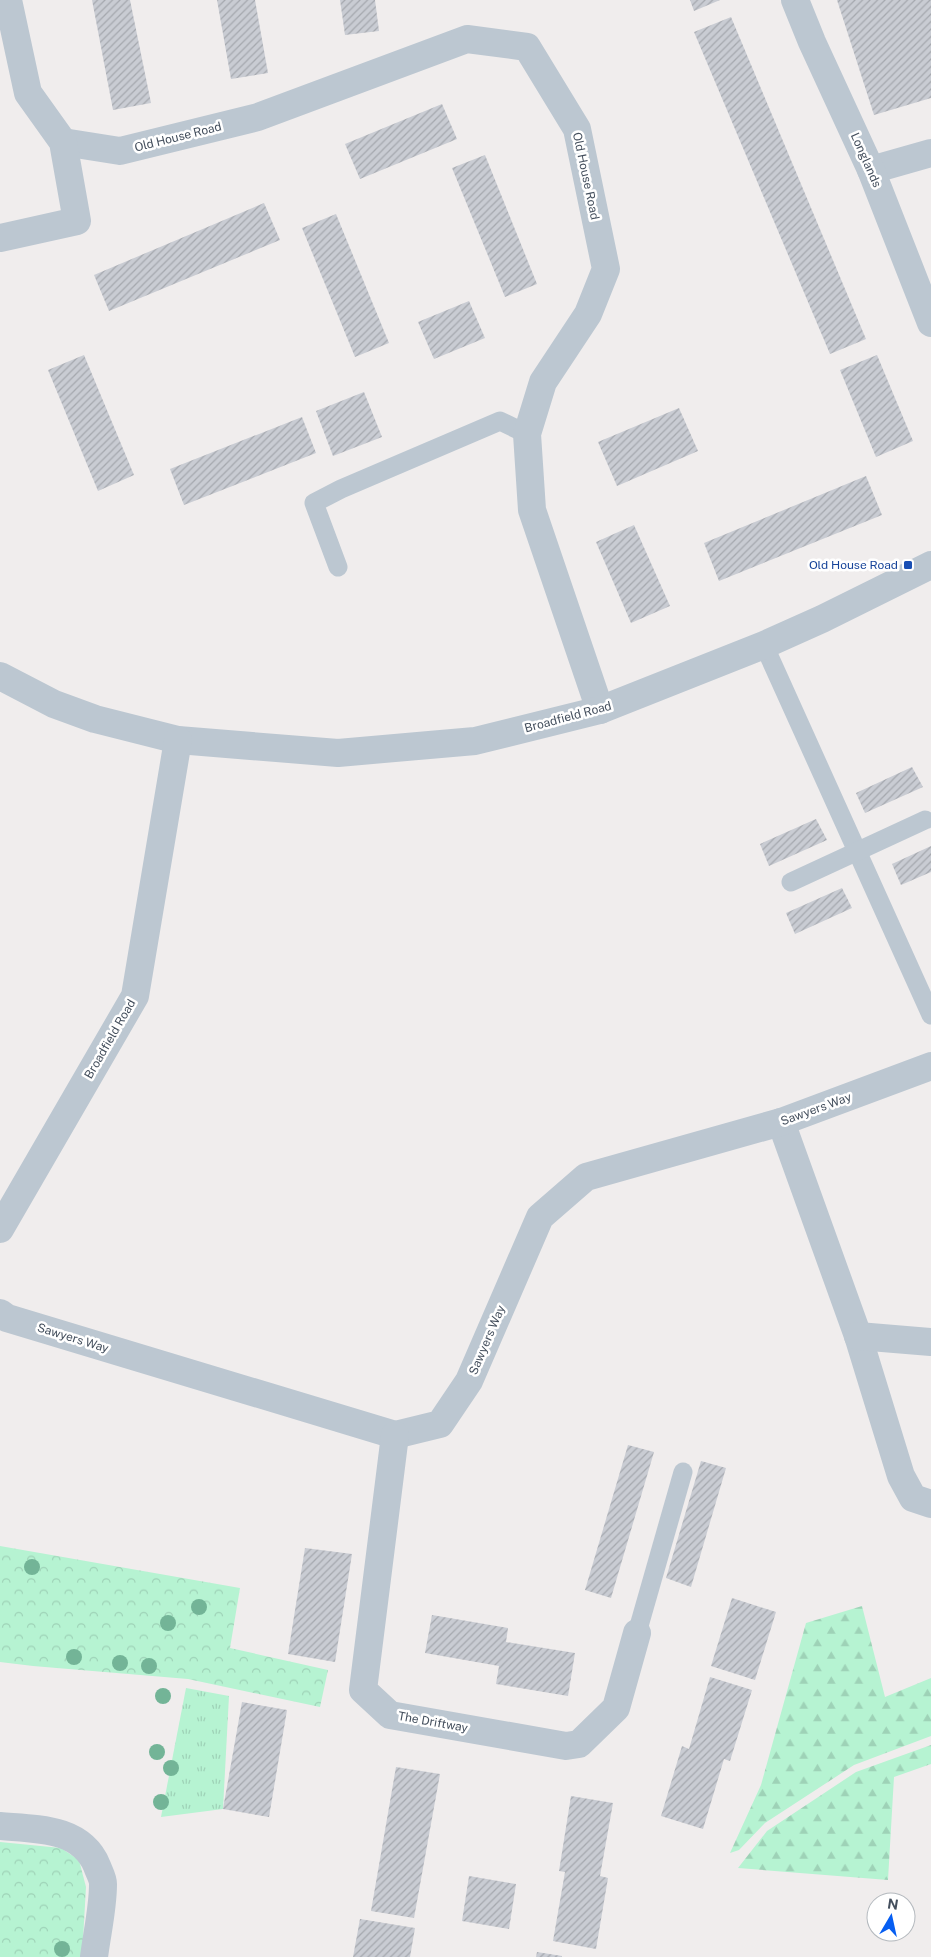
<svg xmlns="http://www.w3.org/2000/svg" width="931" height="1957" font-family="'Public Sans',sans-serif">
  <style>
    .grass { fill: url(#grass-tufts) }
    .forest { fill: url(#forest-firs) }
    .park { fill: url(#park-crowns) }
    .building { fill: url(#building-hatch) }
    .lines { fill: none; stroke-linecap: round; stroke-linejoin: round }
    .service { stroke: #bcc7d1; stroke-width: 19 }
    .minor { stroke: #bcc7d1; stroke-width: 28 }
    .tertiary { stroke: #bcc7d1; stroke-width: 28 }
    .tree { fill: #73b497 }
    .transit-dot { fill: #1a4fb4; stroke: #fff; stroke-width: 2 }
    .labels { text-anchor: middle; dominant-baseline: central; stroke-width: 5; stroke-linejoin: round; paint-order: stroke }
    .street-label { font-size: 12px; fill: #444f5d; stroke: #fff }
    .transit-label { font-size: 12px; fill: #164399; stroke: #fff; text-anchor: end }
  </style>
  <defs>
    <pattern id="grass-tufts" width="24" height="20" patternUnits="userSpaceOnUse" patternTransform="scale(1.25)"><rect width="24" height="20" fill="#b6f3d2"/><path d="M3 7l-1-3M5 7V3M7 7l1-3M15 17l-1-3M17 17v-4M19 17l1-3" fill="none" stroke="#9ed2b7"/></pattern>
    <pattern id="forest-firs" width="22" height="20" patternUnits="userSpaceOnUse" patternTransform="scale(1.25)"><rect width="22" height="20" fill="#b6f3d2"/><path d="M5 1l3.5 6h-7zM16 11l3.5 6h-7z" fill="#9ed2b7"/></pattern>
    <pattern id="park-crowns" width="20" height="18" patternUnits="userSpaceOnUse" patternTransform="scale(1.25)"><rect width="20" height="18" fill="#b6f3d2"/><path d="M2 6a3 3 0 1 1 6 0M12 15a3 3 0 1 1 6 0" fill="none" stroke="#9ed2b7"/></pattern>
    <pattern id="building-hatch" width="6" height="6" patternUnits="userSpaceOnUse" patternTransform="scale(1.25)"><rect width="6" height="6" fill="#c9ccd3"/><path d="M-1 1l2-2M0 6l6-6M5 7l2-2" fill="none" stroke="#a5a8ae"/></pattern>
  </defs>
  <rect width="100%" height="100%" fill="#f0eded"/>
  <path class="grass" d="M186 1688 229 1696 223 1809 161 1817Z"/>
  <g class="forest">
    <path d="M862 1606 885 1697 931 1678V1736L854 1765 765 1823 739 1850 730 1853 761 1785 806 1623Z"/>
    <path d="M931 1745V1764L894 1777 888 1880 738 1868 767 1831 856 1772Z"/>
  </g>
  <g class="park">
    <path d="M0 1546 240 1588 230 1648 328 1670 320 1707 188 1679 33 1666 0 1662Z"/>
    <path d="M0 1842 61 1848 79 1860 86 1887 82 1957H0Z"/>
  </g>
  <g class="building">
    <path d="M92 0H130L151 103 113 110Z"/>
    <path d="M217 0H255L268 73 231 79Z"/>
    <path d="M340 0H375L379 31 345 35Z"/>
    <path d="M690 0H720L694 11Z"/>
    <path d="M837 0H931V98L874 115Z"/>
    <path d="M731 17 866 339 830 354 694 32Z"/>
    <path d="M442 104 457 139 360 179 345 144Z"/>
    <path d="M485 155 537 284 505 297 452 168Z"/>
    <path d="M264 203 280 240 109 311 94 275Z"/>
    <path d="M336 214 389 343 355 357 302 228Z"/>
    <path d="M469 301 485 338 434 359 418 322Z"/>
    <path d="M84 355 134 475 98 491 48 370Z"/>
    <path d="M877 355 913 441 876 457 840 370Z"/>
    <path d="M364 392 382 437 333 456 316 411Z"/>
    <path d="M679 408 698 451 617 486 598 442Z"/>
    <path d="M302 417 316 453 184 505 170 469Z"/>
    <path d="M866 476 882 515 719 581 704 543Z"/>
    <path d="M634 525 670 606 631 623 596 542Z"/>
    <path d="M912 767 923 787 865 813 856 793Z"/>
    <path d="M816 819 827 840 769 866 760 844Z"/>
    <path d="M931 846V872L901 885 892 864Z"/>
    <path d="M842 888 852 908 795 934 786 913Z"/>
    <path d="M628 1445 654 1452 611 1598 585 1590Z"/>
    <path d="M701 1461 726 1468 691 1587 666 1578Z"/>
    <path d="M305 1548 352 1554 335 1662 288 1654Z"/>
    <path d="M732 1598 776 1612 755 1680 711 1666Z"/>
    <path d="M432 1615 508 1628 506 1642 575 1653 568 1696 496 1684 499 1666 425 1653Z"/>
    <path d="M710 1677 752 1690 730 1761 724 1759 703 1829 661 1816 682 1746 689 1749Z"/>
    <path d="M242 1702 287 1710 269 1817 223 1809Z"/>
    <path d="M396 1767 440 1774 414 1918 371 1911Z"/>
    <path d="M571 1796 613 1803 600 1876 608 1878 596 1949 553 1941 565 1872 559 1871Z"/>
    <path d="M469 1876 516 1884 509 1929 462 1921Z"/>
    <path d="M360 1919 415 1928 410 1957H353Z"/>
    <path d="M537 1952 562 1956V1957H536Z"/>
  </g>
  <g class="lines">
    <g class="service">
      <path d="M338 567 314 503 341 489 500 421 527 434"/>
      <path d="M764 645 931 1015"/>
      <path d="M791 882 925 820"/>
      <path d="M637 1633 683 1472"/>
    </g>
    <g class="minor">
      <path d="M63 142 120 151 258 117 467 39 527 47 577 129 606 269 588 314 543 382 527 434 532 510 600 710"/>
      <path d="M871 170 931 153"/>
      <path d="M0 238 77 221 63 142 28 93 8 0"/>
      <path d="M0 676 54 704 95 719 178 740 338 753 475 741 600 710 764 645 822 619 931 565"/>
      <path d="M781 1122 858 1336 901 1476 913 1498 931 1504"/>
      <path d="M0 1229 135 996 178 740"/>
      <path d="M0 1313 7 1318 395 1435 440 1424 469 1381 540 1217 586 1177 781 1122 931 1066"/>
      <path d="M858 1336 931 1342"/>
      <path d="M395 1435 363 1690 390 1715 566 1746 579 1744 616 1708 637 1633"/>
      <path d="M0 1826C35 1829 81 1827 97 1866 99 1872 103 1878 103 1884 103 1908 97 1933 94 1957"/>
    </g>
    <path class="tertiary" d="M795 0 812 42 871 170 931 323"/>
  </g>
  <g class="tree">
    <circle cx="32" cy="1567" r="8"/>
    <circle cx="199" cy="1607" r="8"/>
    <circle cx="168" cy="1623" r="8"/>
    <circle cx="74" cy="1657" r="8"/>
    <circle cx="120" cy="1663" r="8"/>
    <circle cx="149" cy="1666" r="8"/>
    <circle cx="163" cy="1696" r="8"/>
    <circle cx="157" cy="1752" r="8"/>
    <circle cx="171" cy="1768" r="8"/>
    <circle cx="161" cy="1802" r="8"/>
    <circle cx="62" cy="1949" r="8"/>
  </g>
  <rect class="transit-dot" x="903" y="560" width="10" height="10" rx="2.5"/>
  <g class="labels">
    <g class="street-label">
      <text transform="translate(178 137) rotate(-14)">Old House Road</text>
      <text transform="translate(866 160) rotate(66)">Longlands</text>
      <text transform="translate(586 176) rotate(78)">Old House Road</text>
      <text transform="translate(568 717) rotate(-15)">Broadfield Road</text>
      <text transform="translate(110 1039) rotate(-60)">Broadfield Road</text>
      <text transform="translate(816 1109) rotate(-20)">Sawyers Way</text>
      <text transform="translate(73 1338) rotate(17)">Sawyers Way</text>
      <text transform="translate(487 1340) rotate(-67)">Sawyers Way</text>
      <text transform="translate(433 1722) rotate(10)">The Driftway</text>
    </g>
    <g class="transit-label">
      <text x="898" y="565">Old House Road</text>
    </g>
  </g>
  <g transform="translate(891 1917) rotate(9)"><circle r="24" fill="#ffffff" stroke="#b4b9be"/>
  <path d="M0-4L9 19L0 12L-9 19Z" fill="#065ef2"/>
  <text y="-8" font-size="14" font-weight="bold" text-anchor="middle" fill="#444f5d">N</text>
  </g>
</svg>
